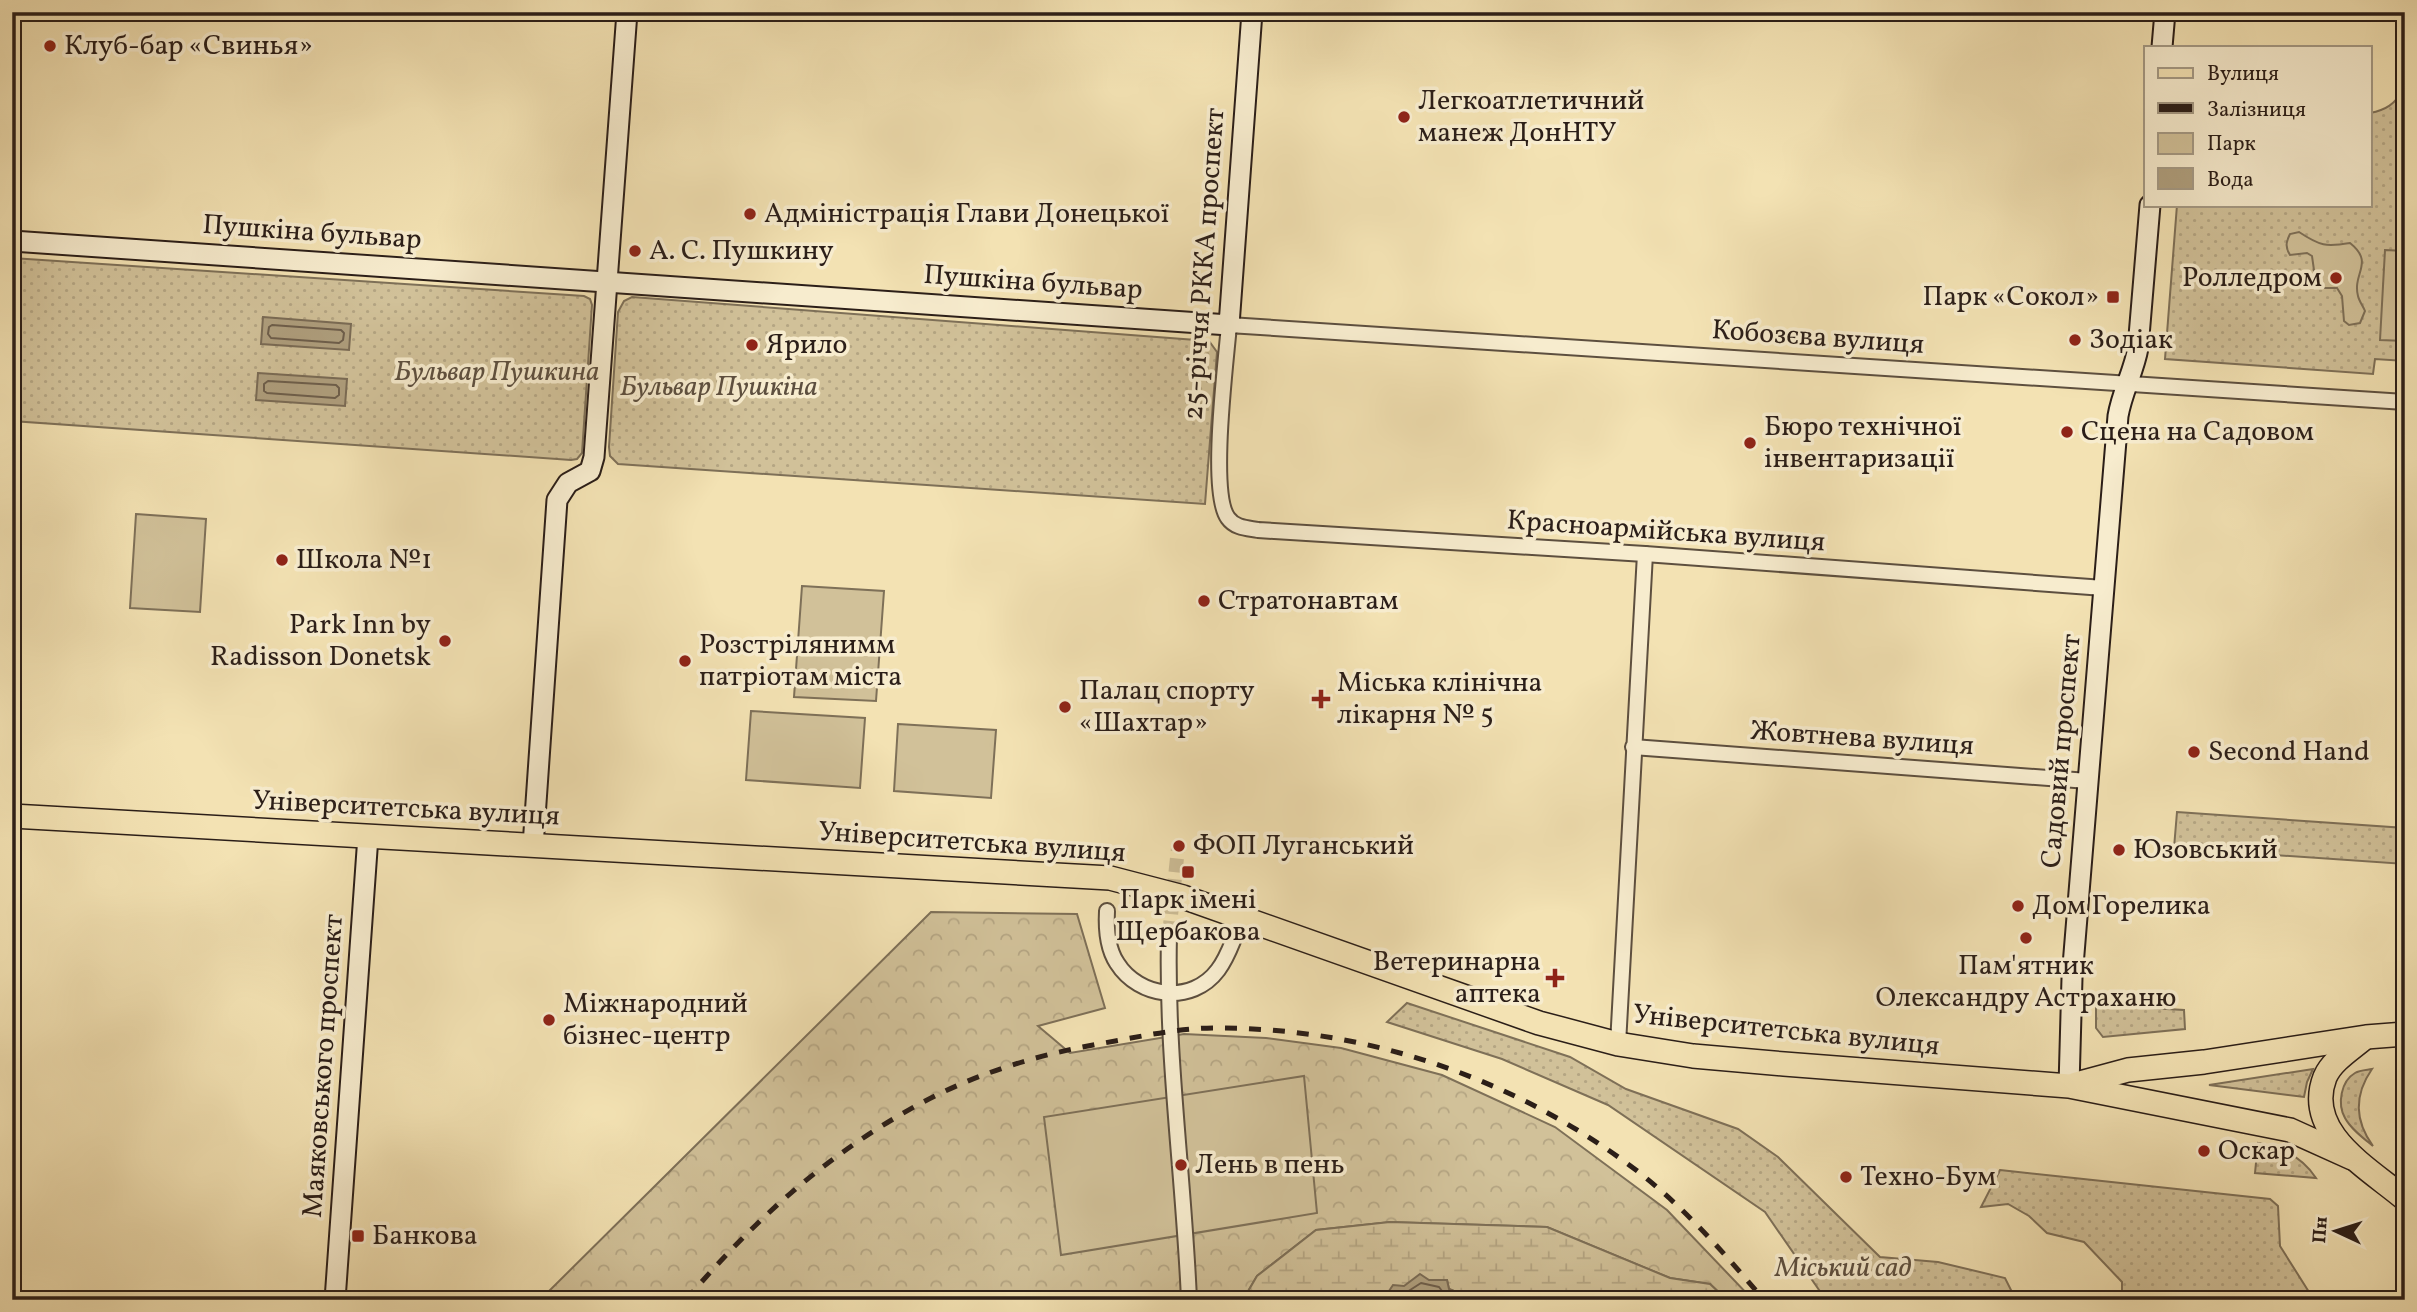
<svg xmlns="http://www.w3.org/2000/svg" width="2417" height="1312" font-family="Vollkorn,serif">
  <style>
    .green { fill: url(#green-dots); stroke: #7e7058; stroke-width: 2 }
    .forest { fill: url(#forest-crowns); stroke: #7e7058; stroke-width: 2 }
    .wetland { fill: url(#wetland-marsh); stroke: #7e7058; stroke-width: 2 }
    .pitch { fill: #d1c199; stroke: #7e7058; stroke-width: 2 }
    .water { fill: #af9f7e; stroke: #7a6b55; stroke-width: 2 }
    .lines { fill: none; stroke-linecap: round; stroke-linejoin: round }
    .shore { stroke: #6d5e4b; stroke-width: 2 }
    .street-tunnel { stroke: #cbbb94; stroke-width: 14; stroke-dasharray: 14 7; stroke-linecap: butt }
    .street-casing { stroke: #5d4f3f; stroke-width: 18 }
    .secondary-casing { stroke: #2b1e18; stroke-width: 23 }
    .primary-casing { stroke: #2b1e18; stroke-width: 26 }
    .street { stroke: #f7ecce; stroke-width: 14 }
    .secondary { stroke: #f7ecce; stroke-width: 19 }
    .primary { stroke: #f3e2b3; stroke-width: 23 }
    .rail { stroke: #2b1e18; stroke-width: 5; stroke-dasharray: 12 12; stroke-linecap: butt }
    .poi-dot { fill: #8f2418; stroke: #f7ecce; stroke-width: 2.5 }
    .labels { text-anchor: middle; dominant-baseline: central; stroke-width: 7; stroke-linejoin: round; paint-order: stroke }
    .poi-label { font-size: 28px; fill: #2b1e18; stroke: #f7ecce; text-anchor: start }
    .street-label { font-size: 28px; fill: #2b1e18; stroke: #f7ecce }
    .park-label { font-size: 28px; font-style: italic; fill: #5d4f3f; stroke: #f7ecce }
  </style>
  <defs>
    <pattern id="green-dots" width="8" height="8" patternUnits="userSpaceOnUse" patternTransform="scale(1.75)"><rect width="8" height="8" fill="#d1c199"/><path d="M2 2h.1M6 6h.1" fill="none" stroke="#b4a583" stroke-width="1.8" stroke-linecap="round"/></pattern>
    <pattern id="forest-crowns" width="20" height="18" patternUnits="userSpaceOnUse" patternTransform="scale(1.75)"><rect width="20" height="18" fill="#d1c199"/><path d="M2 6a3 3 0 1 1 6 0M12 15a3 3 0 1 1 6 0" fill="none" stroke="#b4a583"/></pattern>
    <pattern id="wetland-marsh" width="20" height="14" patternUnits="userSpaceOnUse" patternTransform="scale(1.75)"><rect width="20" height="14" fill="#d1c199"/><path d="M1 5h8M5 5V1M11 12h8M15 12V8" fill="none" stroke="#b4a583"/></pattern>
  </defs>
  <rect width="100%" height="100%" fill="#f3e2b3"/>
  <filter id="stains"><feTurbulence type="fractalNoise" baseFrequency=".00286" numOctaves="4"/><feColorMatrix values="0 0 0 0 .2 0 0 0 0 .09 0 0 0 0 .02 0 0 0 .5 -.17"/></filter>
  <radialGradient id="worn" r=".72"><stop offset=".6" stop-color="#630" stop-opacity="0"/><stop offset="1" stop-color="#630" stop-opacity=".3"/></radialGradient>
  <g class="green">
    <path d="M2403 90 2405 361 2375 359 2373 374 2165 359 2177 205H2370V113C2386 110 2395 104 2403 90Z"/>
    <path d="M12 258 584 296 590 299 592 305 582 453 577 459 571 460 12 421Z"/>
    <path d="M632 297 1209 341 1217 352 1205 504 618 464 610 456 609 447 618 312 624 301Z"/>
    <path d="M2177 812 2405 828V864L2174 848Z"/>
    <path d="M1407 1003 1570 1057 1626 1089 1738 1129 1778 1157 1880 1257 1938 1262 2005 1278 2016 1300H1826L1765 1212 1608 1105 1502 1059 1387 1022Z"/>
    <path d="M2096 1005 2184 1010 2185 1029 2103 1037 2096 1028Z"/>
    <path d="M2313 1069 2307 1082 2304 1097 2209 1085Z"/>
    <path d="M2372 1069C2354 1095 2354 1120 2373 1146 2363 1138 2351 1129 2345 1118 2337 1104 2341 1081 2355 1073 2360 1070 2367 1070 2372 1069Z"/>
    <path d="M2258 1143C2282 1147 2302 1157 2316 1178L2255 1173Z"/>
    <path d="M2000 1170 2270 1199 2278 1206 2280 1246 2314 1300H2122V1282L2084 1242 2047 1233 2029 1216 2008 1204 1981 1207Z"/>
  </g>
  <path class="forest" d="M931 912 1077 914 1105 1008 1038 1026 1070 1053 1184 1034 1266 1038 1341 1048 1442 1075 1555 1127 1667 1210 1753 1300H1727L1710 1284 1670 1278 1547 1227 1390 1222 1316 1230 1257 1276 1243 1300H540Z"/>
  <path class="wetland" d="M1390 1222 1547 1227 1670 1278 1710 1284 1727 1300H1512L1507 1294 1495 1300 1480 1291 1466 1296 1449 1289 1447 1280C1422 1280 1404 1286 1383 1298V1300H1243L1257 1276 1316 1230Z"/>
  <g class="pitch">
    <path d="M2299 232C2320 246 2326 247 2350 243 2375 263 2352 273 2358 296 2359 301 2363 306 2365 311L2360 323 2349 325 2344 321 2342 296 2337 288H2324L2316 284 2312 256 2307 253 2290 255C2285 247 2286 242 2290 234Z"/>
    <path d="M2385 250 2405 251V341L2380 340Z"/>
    <path d="M136 514 206 519 200 612 130 608Z"/>
    <path d="M802 586 884 591 876 701 794 697Z"/>
    <path d="M751 711 865 718 860 788 746 780Z"/>
    <path d="M898 724 996 730 991 798 894 791Z"/>
    <path d="M1304 1076 1317 1213 1061 1255 1044 1117Z"/>
  </g>
  <g class="water">
    <path d="M263 317 351 324 349 350 261 344Z"/>
    <path d="M258 373 347 379 345 406 256 400Z"/>
    <path d="M1420 1274 1429 1280H1447L1449 1289 1466 1296 1480 1291 1495 1300H1383L1393 1285 1404 1286Z"/>
  </g>
  <g class="lines">
    <g class="shore">
      <path d="M272 325 341 330 344 333 343 340 339 343 271 338 268 334 269 327Z"/>
      <path d="M268 381 336 385 339 388V395L335 398 267 393 264 391V384Z"/>
      <path d="M1390 1300 1396 1293 1407 1292 1421 1283 1439 1287 1445 1295 1456 1300"/>
    </g>
    <path class="street-tunnel" d="M1169 935 1178 848"/>
    <g class="street-casing">
      <g id="street">
        <path d="M2104 588 1645 554 1258 530C1247 528 1235 528 1228 518 1209 493 1226 362 1229 325L2405 402"/>
        <path d="M1633 747 2088 781"/>
        <path d="M1107 911C1106 929 1107 948 1117 963 1139 998 1192 1005 1218 970 1224 962 1229 951 1233 941"/>
        <path d="M1169 935C1166 1057 1184 1178 1189 1300"/>
        <path d="M1618 1044 1645 554"/>
      </g>
    </g>
    <g class="secondary-casing">
      <g id="secondary">
        <path d="M2162 47 2165 12"/>
        <path d="M12 241 1229 325 1252 12"/>
        <path d="M533 846 557 500 568 483 590 471 594 457 627 12"/>
        <path d="M2069 1086 2072 978 2118 416C2122 392 2134 371 2138 348L2150 205"/>
        <path d="M335 1300 368 836"/>
      </g>
    </g>
    <g class="primary-casing">
      <g id="primary">
        <path d="M12 816 1110 878 1183 897 1539 1023 1618 1044 1693 1056 1784 1064 2069 1086 2290 1130 2352 1158"/>
        <path d="M2363 1039C2350 1050 2332 1061 2325 1077 2303 1133 2370 1169 2405 1199"/>
        <path d="M2076 1084 2128 1070 2204 1062 2366 1037 2405 1034"/>
      </g>
    </g>
    <use href="#street" class="street"/>
    <use href="#secondary" class="secondary"/>
    <use href="#primary" class="primary"/>
    <path class="rail" d="M686 1300C753 1221 824 1157 914 1107 973 1074 1039 1054 1104 1043 1143 1036 1183 1027 1222 1028 1372 1029 1517 1080 1636 1170 1684 1207 1725 1254 1764 1300"/>
  </g>
  <g class="poi-dot">
    <circle cx="50" cy="46" r="7"/>
    <circle cx="1404" cy="117" r="7"/>
    <circle cx="750" cy="214" r="7"/>
    <circle cx="635" cy="251" r="7"/>
    <circle cx="2336" cy="278" r="7"/>
    <rect x="2106" y="290" width="14" height="14" rx="3.5"/>
    <circle cx="2075" cy="340" r="7"/>
    <circle cx="752" cy="345" r="7"/>
    <circle cx="2067" cy="432" r="7"/>
    <circle cx="1750" cy="443" r="7"/>
    <circle cx="282" cy="560" r="7"/>
    <circle cx="1204" cy="601" r="7"/>
    <circle cx="445" cy="641" r="7"/>
    <circle cx="685" cy="661" r="7"/>
    <path d="M1317.5 688.5h7v7h7v7h-7v7h-7v-7h-7v-7h7z"/>
    <circle cx="1065" cy="707" r="7"/>
    <circle cx="2194" cy="752" r="7"/>
    <circle cx="1179" cy="846" r="7"/>
    <circle cx="2119" cy="850" r="7"/>
    <rect x="1181" y="865" width="14" height="14" rx="3.5"/>
    <circle cx="2018" cy="906" r="7"/>
    <circle cx="2026" cy="938" r="7"/>
    <path d="M1551.5 967.5h7v7h7v7h-7v7h-7v-7h-7v-7h7z"/>
    <circle cx="549" cy="1020" r="7"/>
    <circle cx="2204" cy="1151" r="7"/>
    <circle cx="1181" cy="1165" r="7"/>
    <circle cx="1846" cy="1177" r="7"/>
    <rect x="351" y="1229" width="14" height="14" rx="3.5"/>
  </g>
  <g class="labels">
    <g class="poi-label">
      <text x="64" y="46">Клуб-бар «Свинья»</text>
      <text x="1418" y="101">Легкоатлетичний<tspan x="1418" dy="32">манеж ДонНТУ</tspan></text>
      <text x="764" y="214">Адміністрація Глави Донецької</text>
      <text x="649" y="251">А. С. Пушкину</text>
      <text x="2322" y="278" text-anchor="end">Ролледром</text>
      <text x="2099" y="297" text-anchor="end">Парк «Сокол»</text>
      <text x="2089" y="340">Зодіак</text>
      <text x="766" y="345">Ярило</text>
      <text x="1764" y="427">Бюро технічної<tspan x="1764" dy="32">інвентаризації</tspan></text>
      <text x="2081" y="432">Сцена на Садовом</text>
      <text x="296" y="560">Школа №1</text>
      <text x="1218" y="601">Стратонавтам</text>
      <text x="431" y="625" text-anchor="end">Park Inn by<tspan x="431" dy="32">Radisson Donetsk</tspan></text>
      <text x="699" y="645">Розстрілянимм<tspan x="699" dy="32">патріотам міста</tspan></text>
      <text x="1337" y="683">Міська клінічна<tspan x="1337" dy="32">лікарня № 5</tspan></text>
      <text x="1079" y="691">Палац спорту<tspan x="1079" dy="32">«Шахтар»</tspan></text>
      <text x="2208" y="752">Second Hand</text>
      <text x="1193" y="846">ФОП Луганський</text>
      <text x="2133" y="850">Юзовський</text>
      <text x="1188" y="900" text-anchor="middle">Парк імені<tspan x="1188" dy="32">Щербакова</tspan></text>
      <text x="2032" y="906">Дом Горелика</text>
      <text x="1541" y="962" text-anchor="end">Ветеринарна<tspan x="1541" dy="32">аптека</tspan></text>
      <text x="2026" y="966" text-anchor="middle">Пам'ятник<tspan x="2026" dy="32">Олександру Астраханю</tspan></text>
      <text x="563" y="1004">Міжнародний<tspan x="563" dy="32">бізнес-центр</tspan></text>
      <text x="2218" y="1151">Оскар</text>
      <text x="1195" y="1165">Лень в пень</text>
      <text x="1860" y="1177">Техно-Бум</text>
      <text x="372" y="1236">Банкова</text>
    </g>
    <g class="street-label">
      <text transform="translate(312 233) rotate(4)">Пушкіна бульвар</text>
      <text transform="translate(1205 264) rotate(-86)">25-річчя РККА проспект</text>
      <text transform="translate(1033 283) rotate(4)">Пушкіна бульвар</text>
      <text transform="translate(1818 338) rotate(4)">Кобозєва вулиця</text>
      <text transform="translate(1666 532) rotate(4)">Красноармійська вулиця</text>
      <text transform="translate(1862 739) rotate(4)">Жовтнева вулиця</text>
      <text transform="translate(2062 751) rotate(-85)">Садовий проспект</text>
      <text transform="translate(406 809) rotate(3)">Університетська вулиця</text>
      <text transform="translate(972 843) rotate(4)">Університетська вулиця</text>
      <text transform="translate(1786 1031) rotate(6)">Університетська вулиця</text>
      <text transform="translate(324 1066) rotate(-86)">Маяковського проспект</text>
    </g>
    <g class="park-label">
      <text x="497" y="372">Бульвар Пушкина</text>
      <text x="719" y="387">Бульвар Пушкіна</text>
      <text x="1843" y="1268">Міський сад</text>
    </g>
  </g>
  <rect width="2417" height="1312" fill="none" stroke="#f3e2b3" stroke-width="42"/>
  <rect x="14" y="14" width="2389" height="1284" fill="none" stroke="#2b1e18" stroke-width="3.5"/>
  <rect x="21" y="21" width="2375" height="1270" fill="none" stroke="#2b1e18" stroke-width="2"/>
  <rect x="2144" y="46" width="228" height="161" fill="#f7ecce" stroke="#a59a85" stroke-width="2"/>
  <rect x="2158" y="68" width="35" height="10" fill="#f3e2b3" stroke="#a59a85" stroke-width="2"/>
  <text x="2207" y="80" font-size="21" fill="#2b1e18">Вулиця</text>
  <rect x="2158" y="103" width="35" height="10" fill="#2b1e18" stroke="#a59a85" stroke-width="2"/>
  <text x="2207" y="116" font-size="21" fill="#2b1e18">Залізниця</text>
  <rect x="2158" y="133" width="35" height="21" fill="#d1c199" stroke="#a59a85" stroke-width="2"/>
  <text x="2207" y="150" font-size="21" fill="#2b1e18">Парк</text>
  <rect x="2158" y="168" width="35" height="21" fill="#af9f7e" stroke="#a59a85" stroke-width="2"/>
  <text x="2207" y="186" font-size="21" fill="#2b1e18">Вода</text>
  <g transform="translate(2336 1231) rotate(274)" stroke="#f7ecce" stroke-width="5" paint-order="stroke">
  <path d="M0-5L12 26L0 18L-12 26Z" fill="#2b1e18"/>
  <text y="-10" font-size="19" font-weight="bold" text-anchor="middle" fill="#2b1e18">Пн</text>
  </g>
  <rect width="100%" height="100%" filter="url(#stains)"/>
  <rect width="100%" height="100%" fill="url(#worn)"/>
</svg>
